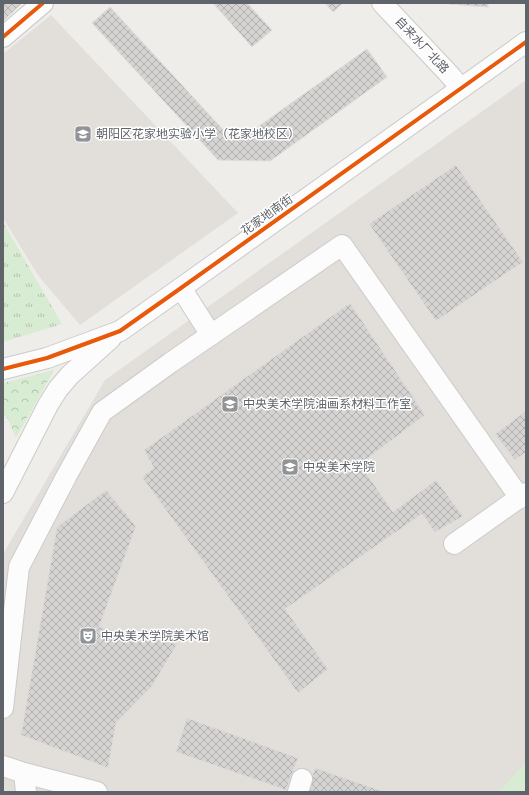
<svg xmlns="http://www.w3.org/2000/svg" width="529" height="795" font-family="'Fira Sans Condensed','Noto Sans SC',sans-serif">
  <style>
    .education { fill: #e2dfda }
    .grass { fill: url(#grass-tufts) }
    .forest { fill: url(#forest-crowns) }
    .garden { fill: #d8ecd3 }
    .building { fill: url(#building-cross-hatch); stroke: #dedcd8 }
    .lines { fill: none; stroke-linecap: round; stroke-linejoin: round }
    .minor-casing { stroke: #cbcbcb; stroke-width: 22 }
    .minor { stroke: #fdfcfc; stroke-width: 20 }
    .cycleway-casing { stroke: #fff; stroke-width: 6 }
    .cycleway { stroke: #e8590c; stroke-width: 4 }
    .labels { text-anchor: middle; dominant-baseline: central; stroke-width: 3; stroke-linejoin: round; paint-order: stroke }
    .street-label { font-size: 12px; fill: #5e6469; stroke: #fff }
    .poi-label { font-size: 12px; fill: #5e6469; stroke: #fff; text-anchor: start }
  </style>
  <defs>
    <pattern id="grass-tufts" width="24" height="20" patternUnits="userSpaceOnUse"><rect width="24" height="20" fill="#d8ecd3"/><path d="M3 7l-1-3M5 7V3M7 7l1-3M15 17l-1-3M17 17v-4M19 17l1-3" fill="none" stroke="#b2c3af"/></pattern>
    <pattern id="forest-crowns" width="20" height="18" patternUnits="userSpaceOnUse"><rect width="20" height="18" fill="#d8ecd3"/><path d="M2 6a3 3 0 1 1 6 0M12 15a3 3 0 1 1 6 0" fill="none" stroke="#b2c3af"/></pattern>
    <pattern id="building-cross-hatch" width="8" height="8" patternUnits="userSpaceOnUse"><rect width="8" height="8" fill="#d6d4d3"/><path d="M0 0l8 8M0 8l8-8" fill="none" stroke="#b1b0af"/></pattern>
  </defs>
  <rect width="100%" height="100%" fill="#efedea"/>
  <g class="education">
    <path d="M51 15 238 213 80 325 38 275 3 218V54Z"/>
    <path d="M526 80V792H3V554L105 380Z"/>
  </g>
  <path class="grass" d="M3 222 62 324 3 342Z"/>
  <path class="forest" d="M54 370 16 438 8 419 3 413V383Z"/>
  <path class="garden" d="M526 762V792H499Z"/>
  <g class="building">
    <path d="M3 3H22L3 21Z"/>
    <path d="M213 3H247L272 30 252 47Z"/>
    <path d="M325 3H343L333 12Z"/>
    <path d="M449 3H488V7L449 4Z"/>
    <path d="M110 7 227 134H248L367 49 387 77 270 161 218 160 92 23Z"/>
    <path d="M456 165 523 262 436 321 369 224Z"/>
    <path d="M350 303 425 415 360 464 393 512 436 480 463 516 435 532 422 514 285 609 328 669 298 693 142 477 154 468 144 450Z"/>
    <path d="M526 411V452L515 460 495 434Z"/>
    <path d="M106 490 136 526 99 627 177 644 152 686 116 723 108 768 21 735 57 527Z"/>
    <path d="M187 718 298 758 286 790 176 752Z"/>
    <path d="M315 768 385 792H306Z"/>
  </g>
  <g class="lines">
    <g class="minor-casing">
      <g id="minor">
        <path d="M382 3 448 73 461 88"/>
        <path d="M3 37 43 3"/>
        <path d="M181 288 211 335"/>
        <path d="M3 369 47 358 120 331 181 288 526 42"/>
        <path d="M3 493 48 405 58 389 70 375 111 338"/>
        <path d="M454 544 526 493"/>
        <path d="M3 708 19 567 67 475 102 412 170 363 342 245 520 498"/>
        <path d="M3 766 24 773 97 792"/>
        <path d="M24 773 26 792"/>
        <path d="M298 792 302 779"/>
      </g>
    </g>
    <use href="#minor" class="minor"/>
    <g class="cycleway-casing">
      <g id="cycleway">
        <path d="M3 37 43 3"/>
        <path d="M3 369 47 358 120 331 181 288 526 42"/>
      </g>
    </g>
    <use href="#cycleway" class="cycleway"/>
  </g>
  <defs>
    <g id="school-square" transform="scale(0.9)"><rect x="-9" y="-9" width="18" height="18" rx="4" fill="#919496" stroke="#fff"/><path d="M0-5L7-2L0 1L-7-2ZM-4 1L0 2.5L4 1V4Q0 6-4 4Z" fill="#fff"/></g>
    <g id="university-square" transform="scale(0.9)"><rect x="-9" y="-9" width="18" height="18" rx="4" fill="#919496" stroke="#fff"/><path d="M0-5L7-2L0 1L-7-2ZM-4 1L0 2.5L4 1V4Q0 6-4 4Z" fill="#fff"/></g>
    <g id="theatre-square" transform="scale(0.9)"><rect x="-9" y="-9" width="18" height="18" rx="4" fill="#919496" stroke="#fff"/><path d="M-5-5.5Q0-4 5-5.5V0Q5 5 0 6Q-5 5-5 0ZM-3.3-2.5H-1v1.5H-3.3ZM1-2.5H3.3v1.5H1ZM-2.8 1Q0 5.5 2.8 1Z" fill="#fff"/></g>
  </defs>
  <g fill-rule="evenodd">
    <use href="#school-square" x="83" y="134"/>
    <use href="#school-square" x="230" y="404"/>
    <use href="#university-square" x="290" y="467"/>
    <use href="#theatre-square" x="88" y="636"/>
  </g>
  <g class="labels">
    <g class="street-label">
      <text transform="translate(422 45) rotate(47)">自来水厂北路</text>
      <text transform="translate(267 215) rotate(-36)">花家地南街</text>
    </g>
    <g class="poi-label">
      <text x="96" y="134">朝阳区花家地实验小学（花家地校区）</text>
      <text x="243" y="404">中央美术学院油画系材料工作室</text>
      <text x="303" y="467">中央美术学院</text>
      <text x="101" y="636">中央美术学院美术馆</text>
    </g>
  </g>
  <rect width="529" height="795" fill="none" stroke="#5e6469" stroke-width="8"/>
</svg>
